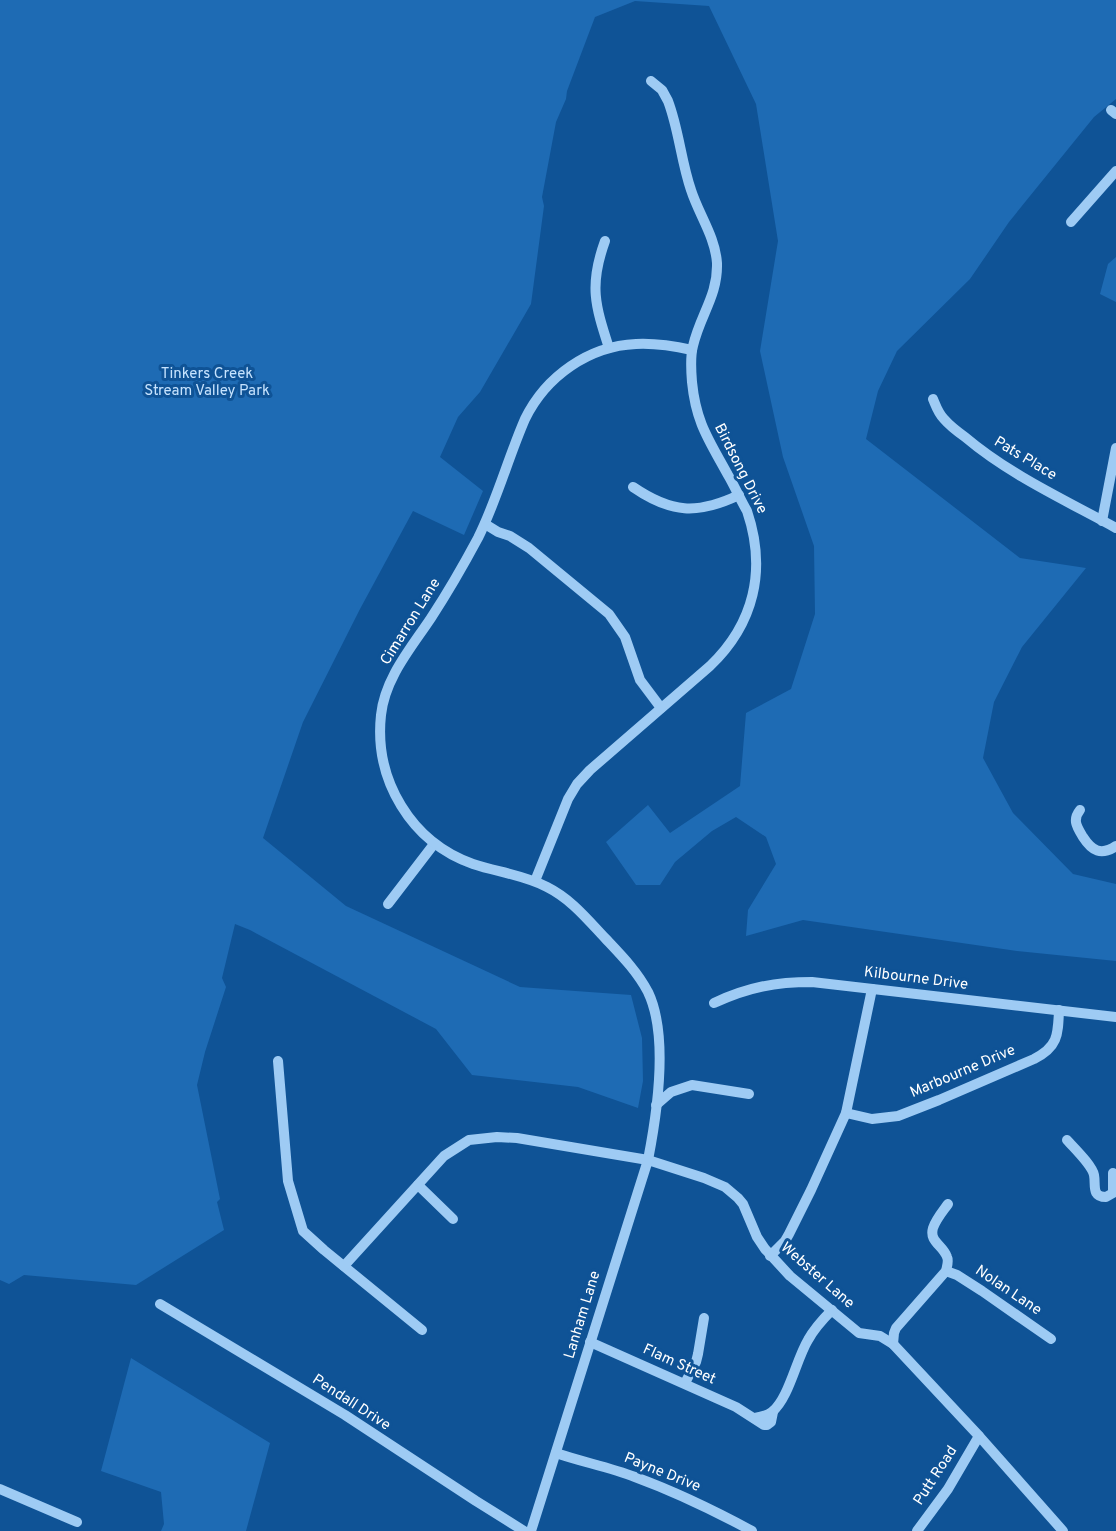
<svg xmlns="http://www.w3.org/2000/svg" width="1116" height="1531" font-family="Overpass,sans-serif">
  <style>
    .green { fill: #1e6bb4 }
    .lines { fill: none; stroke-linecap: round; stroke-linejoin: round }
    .minor { stroke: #9ecbf4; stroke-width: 10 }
    .labels { text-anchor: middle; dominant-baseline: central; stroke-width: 6; stroke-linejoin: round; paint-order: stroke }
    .park-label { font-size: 15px; fill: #c6e3fe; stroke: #0f5396 }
    .street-label { font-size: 15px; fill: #fff; stroke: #0f5396 }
  </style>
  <rect width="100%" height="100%" fill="#0f5396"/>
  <g class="green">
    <path d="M0 0H1116V99L1094 117 1009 222 970 279 897 351 878 391 866 439 1020 558 1086 568 1022 647 994 702 983 758 1013 813 1073 874 1116 884V961L1017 951 803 920 746 936 748 910 776 864 766 837 736 817 712 831 675 862 660 885H636L606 842 648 805 670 833 740 786 746 713 791 689 815 614 814 546 783 457 760 351 778 241 756 104 709 6 635 1 595 17 567 91 566 99 556 122 542 197 544 206 531 304 480 392 458 417 440 457 483 491 464 535 413 511 360 609 303 722 263 838 346 906 520 987 631 995 642 1038 643 1081 638 1108 578 1087 472 1075 436 1029 250 930 235 924 222 978 226 987 205 1052 197 1085 220 1199 217 1202 224 1230 136 1285 24 1275 9 1284 0 1280Z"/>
    <path d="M1116 257V302L1100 294 1108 264Z"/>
    <path d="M131 1358 270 1443 246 1531H161L164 1524 161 1492 101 1471Z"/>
  </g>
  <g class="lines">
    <g class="minor">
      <path d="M1111 110 1116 114"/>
      <path d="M1071 222 1116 171"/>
      <path d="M605 241C589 285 595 305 609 348"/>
      <path d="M933 399C936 406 938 413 944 419 950 426 958 432 965 437 1010 475 1065 500 1116 528"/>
      <path d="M633 487C671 513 697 515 739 495"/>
      <path d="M1102 521 1116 448"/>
      <path d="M485 524 498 532 510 536 529 548 609 614 625 637 640 680 661 708"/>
      <path d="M1080 810C1072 820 1077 827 1083 837 1092 851 1101 856 1116 846"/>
      <path d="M535 881 568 799 577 784 590 770 710 666C754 624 767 570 747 511 740 499 735 487 728 475 709 440 696 423 692 382 691 370 690 357 693 346 700 315 718 296 717 263 715 236 699 215 691 190 681 161 679 130 668 101L662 90 651 81"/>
      <path d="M388 904 434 844"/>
      <path d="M714 1003C748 987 776 982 812 982L1116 1017"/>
      <path d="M278 1061 288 1181 303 1231 324 1250 422 1330"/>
      <path d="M656 1105 671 1092 692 1085 749 1094"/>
      <path d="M846 1113 872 1119 898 1116 939 1100 1034 1059C1058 1047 1058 1035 1059 1010"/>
      <path d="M1067 1140C1074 1148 1092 1165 1094 1175 1096 1185 1091 1197 1106 1197L1113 1193V1173"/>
      <path d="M418 1185 453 1219"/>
      <path d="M770 1256 785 1241 789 1234 811 1190 846 1113 872 989"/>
      <path d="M344 1266 444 1156 469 1140 497 1137 517 1138 648 1160 704 1178 725 1187 738 1198 743 1204 757 1237 765 1249 790 1276 859 1333 880 1336 893 1344 979 1436 1063 1531"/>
      <path d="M946 1271 957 1275 982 1291 1051 1339"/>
      <path d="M160 1304 345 1415 476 1501 524 1531"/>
      <path d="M590 1342 736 1407 764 1425H767L771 1422 773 1412"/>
      <path d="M893 1344 894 1333 896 1328 946 1271C947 1266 949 1261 947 1257 943 1245 929 1242 933 1228 936 1219 943 1211 948 1204"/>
      <path d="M685 1383 696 1362 698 1354 704 1318"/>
      <path d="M754 1418C760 1417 767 1416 772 1412 789 1398 796 1360 808 1340 814 1329 823 1319 832 1310"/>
      <path d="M556 1453C582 1462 609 1467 635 1477 676 1492 715 1511 752 1531"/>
      <path d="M0 1489 77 1522"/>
      <path d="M531 1531 648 1160C657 1114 669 1036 648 992 637 971 621 955 605 938 587 919 571 899 547 887 524 875 497 872 473 864 411 842 374 780 381 715 385 678 411 648 431 618 448 592 463 566 478 538 497 500 508 458 525 419 546 376 589 346 636 344 655 343 674 346 692 350"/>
      <path d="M917 1531 948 1489 979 1436"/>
    </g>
  </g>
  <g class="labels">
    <g class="park-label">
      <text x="207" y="374">Tinkers Creek<tspan x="207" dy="17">Stream Valley Park</tspan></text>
    </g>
    <g class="street-label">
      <text transform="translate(1025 459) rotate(31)">Pats Place</text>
      <text transform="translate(740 469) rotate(63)">Birdsong Drive</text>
      <text transform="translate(411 622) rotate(-58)">Cimarron Lane</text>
      <text transform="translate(916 979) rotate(7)">Kilbourne Drive</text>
      <text transform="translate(963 1072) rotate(-23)">Marbourne Drive</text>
      <text transform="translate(817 1276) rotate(41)">Webster Lane</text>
      <text transform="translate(1008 1291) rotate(34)">Nolan Lane</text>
      <text transform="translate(583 1315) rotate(-73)">Lanham Lane</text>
      <text transform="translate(679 1365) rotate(24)">Flam Street</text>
      <text transform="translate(351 1403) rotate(33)">Pendall Drive</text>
      <text transform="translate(662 1473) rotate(22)">Payne Drive</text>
      <text transform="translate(936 1476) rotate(-57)">Putt Road</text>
    </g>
  </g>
</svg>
